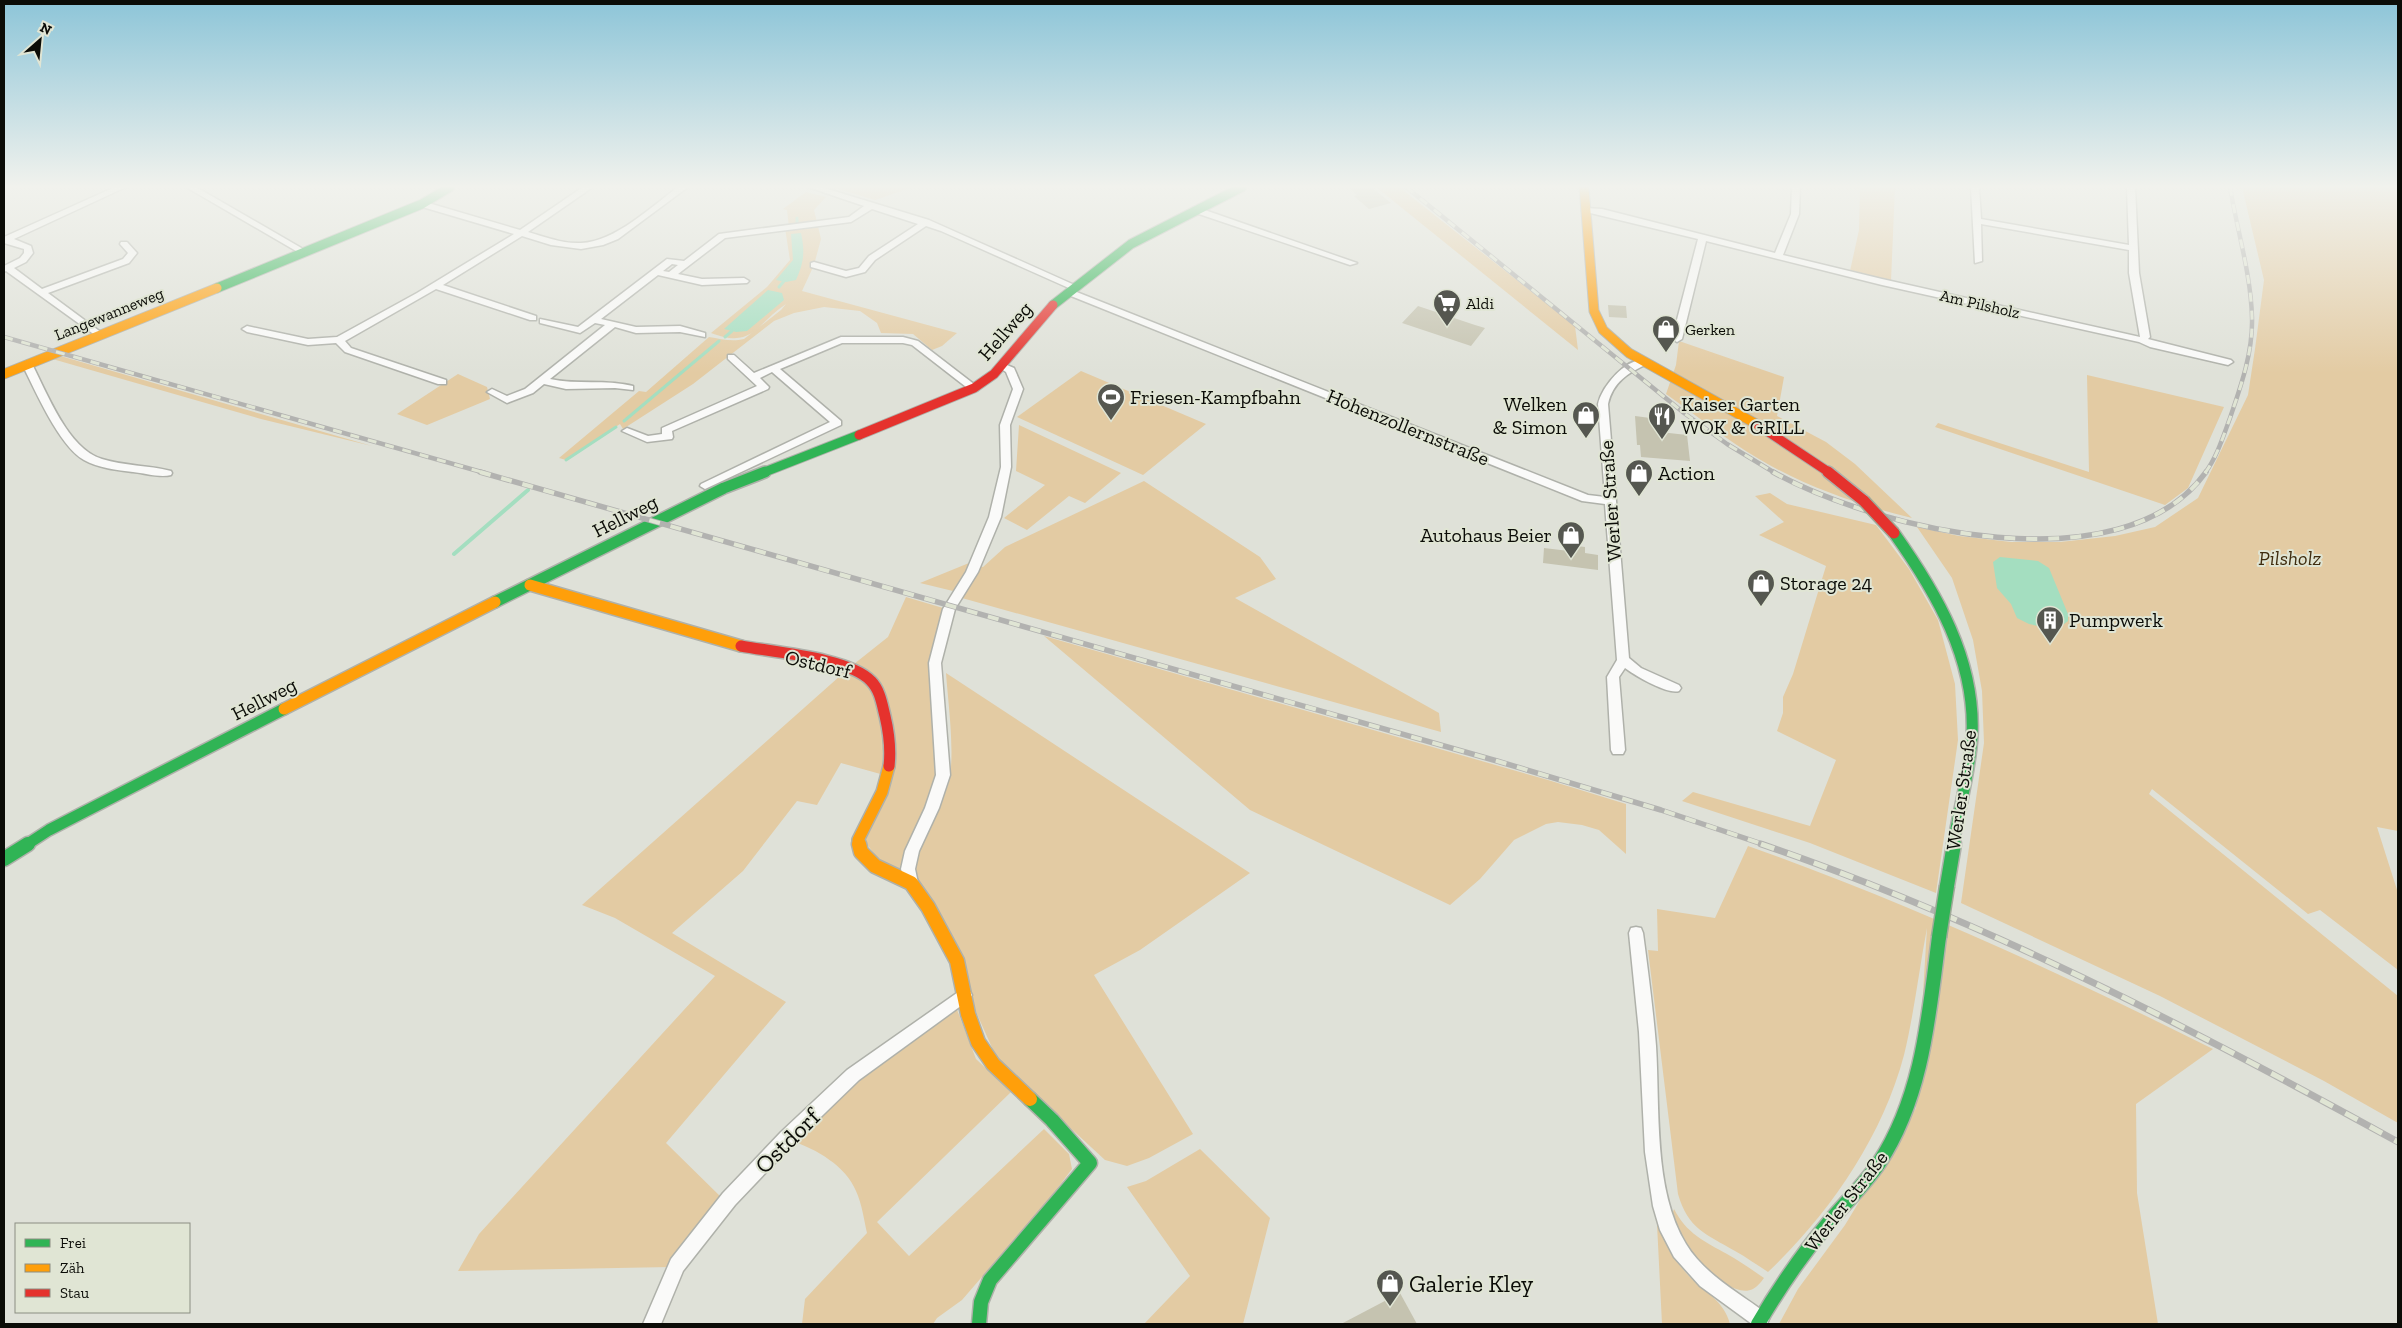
<svg xmlns="http://www.w3.org/2000/svg" width="2402" height="1328" font-family="'Zilla Slab',serif">
  <style>
    .green { fill: #e3cba3 }
    .water { fill: #a4dec0 }
    .lines { fill: none; stroke-linecap: round; stroke-linejoin: round }
    .stream-far1 { stroke: #a4dec0; stroke-width: 3 }
    .stream { stroke: #a4dec0; stroke-width: 4 }
    .building { fill: #c5c3b0 }
    .street-casing { stroke: #afb1aa; stroke-width: 3 }
    .fast-far2-casing { stroke: #afb1aa; stroke-width: 11 }
    .fast-far1-casing { stroke: #afb1aa; stroke-width: 14 }
    .fast-casing { stroke: #afb1aa; stroke-width: 17 }
    .slow-far2-casing { stroke: #afb1aa; stroke-width: 11 }
    .slow-far1-casing { stroke: #afb1aa; stroke-width: 14 }
    .slow-casing { stroke: #afb1aa; stroke-width: 17 }
    .jam-far1-casing { stroke: #afb1aa; stroke-width: 11 }
    .jam-casing { stroke: #afb1aa; stroke-width: 14 }
    .street { fill: #fafaf9; fill-rule: evenodd }
    .fast-far2 { stroke: #30b455; stroke-width: 9 }
    .fast-far1 { stroke: #30b455; stroke-width: 11 }
    .fast { stroke: #30b455; stroke-width: 14 }
    .slow-far2 { stroke: #ff9f0a; stroke-width: 9 }
    .slow-far1 { stroke: #ff9f0a; stroke-width: 11 }
    .slow { stroke: #ff9f0a; stroke-width: 14 }
    .jam-far1 { stroke: #e5322d; stroke-width: 9 }
    .jam { stroke: #e5322d; stroke-width: 11 }
    .rail-far2-casing { stroke: #b2b2b0; stroke-width: 4.5 }
    .rail-far1-casing { stroke: #b2b2b0; stroke-width: 5.5 }
    .rail-casing { stroke: #b2b2b0; stroke-width: 7 }
    .rail-far2 { stroke: #e0e5d4; stroke-width: 3; stroke-dasharray: 9; stroke-linecap: butt }
    .rail-far1 { stroke: #e0e5d4; stroke-width: 4; stroke-dasharray: 11; stroke-linecap: butt }
    .rail { stroke: #e0e5d4; stroke-width: 5; stroke-dasharray: 14; stroke-linecap: butt }
    .fast-bridge-casing { stroke: #9eaa98; stroke-width: 17; stroke-linecap: butt }
    .jam-bridge-casing { stroke: #9eaa98; stroke-width: 14; stroke-linecap: butt }
    .fast-bridge { stroke: #30b455; stroke-width: 14 }
    .jam-bridge { stroke: #e5322d; stroke-width: 11 }
    .labels { text-anchor: middle; dominant-baseline: central; stroke-width: 4; stroke-linejoin: round; paint-order: stroke }
    .far-poi-label { font-size: 16px; fill: #0b0c07; stroke: #e0e5d4; text-anchor: start }
    .far-street-label { font-size: 16px; fill: #0b0c07; stroke: #e0e5d4 }
    .street-label { font-size: 20px; fill: #0b0c07; stroke: #e0e5d4 }
    .poi-label { font-size: 20px; fill: #0b0c07; stroke: #e0e5d4; text-anchor: start }
    .park-label { font-size: 20px; font-style: italic; fill: #3f2c0e; stroke: #e0e5d4 }
    .near-street-label { font-size: 24px; fill: #0b0c07; stroke: #e0e5d4 }
    .near-poi-label { font-size: 24px; fill: #0b0c07; stroke: #e0e5d4; text-anchor: start }
  </style>
  <rect width="100%" height="100%" fill="#dfe1d8"/>
  <g class="green">
    <path d="M832 187H913L875 200Z"/>
    <path d="M1376 187H1399L1575 326 1578 350Z"/>
    <path d="M1850 187H1895L1891 281 1850 271 1859 230 1860 189Z"/>
    <path d="M2242 187H2398V831L2377 827 2398 893V970L2320 910 2308 914 2152 789 2149 794 2398 996V1123L2324 1081 2160 996 1961 903 1984 743 1982 691 1973 640 1952 578 1917 527 1959 536 2011 542H2060L2115 536 2155 527 2198 498 2248 395 2255 349 2264 280Z"/>
    <path d="M806 192 826 197 814 210 821 239 814 265 802 291 957 333 942 346 932 350 913 334 881 333 877 323 860 311 824 307 794 313 774 321 693 384 623 429 620 424 566 460 559 458 639 391 646 392 709 337C721 339 732 342 744 339L781 310 786 304C755 325 753 349 711 333L767 287 790 260 785 228 789 227 787 210 783 209Z"/>
    <path d="M1679 341 1784 377 1777 416 1826 442 1855 464 1912 518C1859 505 1806 487 1759 459 1727 440 1697 416 1666 394L1676 365Z"/>
    <path d="M57 355 372 446 261 419 49 358Z"/>
    <path d="M1081 371 1206 424 1143 475 1017 417Z"/>
    <path d="M458 374 487 387 490 399 427 425 397 414Z"/>
    <path d="M2087 375 2224 407 2188 488 2165 505 1935 427 1938 423 2089 472Z"/>
    <path d="M1019 425 1121 473 1085 503 1069 496 1027 530 1004 518 1045 485 1016 471Z"/>
    <path d="M1144 481 1260 557 1276 579 1235 598 1439 713 1441 732 962 598 953 591 920 583 969 563 983 567 1005 547Z"/>
    <path d="M1770 493 1787 504 1876 525 1909 569 1938 620 1955 684 1958 740 1936 893 1810 843 1682 801 1693 792 1810 826 1836 760 1777 731 1783 713V697L1793 674 1826 566 1759 535 1784 522 1755 496Z"/>
    <path d="M906 597 943 608 931 669 938 741 936 782 898 872 880 862 864 840 886 796 877 689 884 775 841 763 817 805 797 801 743 871 672 933 786 1002 666 1143 724 1200 671 1267 458 1271 479 1234 715 976 615 918 582 905 849 668 888 637Z"/>
    <path d="M1044 636 1548 780 1626 804V854L1599 830 1582 825 1558 822 1546 824 1514 840 1480 879 1450 905 1250 810Z"/>
    <path d="M946 673 1250 873 1140 950 1094 975 1193 1134 1149 1158 1127 1166 1105 1160 998 1061 913 871C921 839 937 815 948 785 956 758 948 702 946 673Z"/>
    <path d="M1748 846C1908 903 2061 973 2213 1049L2136 1104 2137 1193 2158 1324H1779L1798 1289 1845 1225 1916 1108 1927 928C1919 970 1914 1014 1904 1055 1882 1138 1829 1214 1768 1272 1757 1265 1746 1257 1735 1251 1706 1234 1688 1229 1678 1194L1648 950 1658 951 1657 909 1715 918Z"/>
    <path d="M956 1007 976 1059 1011 1092 877 1222 909 1256 1044 1129 1069 1154 1072 1169 1050 1198 962 1300 937 1318 933 1324H802L805 1299 867 1233C864 1220 862 1204 856 1191 846 1166 816 1149 792 1141L857 1078Z"/>
    <path d="M1200 1149 1270 1218 1243 1324H1144L1190 1276 1127 1187 1146 1181Z"/>
    <path d="M1674 1209C1686 1233 1705 1242 1727 1254 1740 1261 1752 1270 1764 1278 1761 1282 1757 1287 1753 1289 1731 1300 1693 1257 1684 1240 1679 1231 1676 1222 1673 1212Z"/>
    <path d="M1657 1224C1666 1244 1675 1262 1690 1277 1706 1293 1724 1301 1730 1324H1662Z"/>
  </g>
  <g class="water">
    <path d="M801 233C805 252 804 262 796 280L786 282 776 280 793 260 791 234Z"/>
    <path d="M768 290 782 293 784 300 747 331 736 332 724 329Z"/>
    <path d="M2000 557 2038 561 2049 568 2068 614V621L2060 627 2047 628 2029 624 2017 618 2011 604 1997 588 1993 562Z"/>
  </g>
  <g class="lines">
    <g class="stream-far1">
      <path d="M797 218V224"/>
      <path d="M779 287 784 281"/>
      <path d="M725 337 732 331"/>
      <path d="M624 421 719 341"/>
      <path d="M566 460 616 427"/>
    </g>
    <path class="stream" d="M454 554 528 490"/>
  </g>
  <g class="building">
    <path d="M1348 187H1371L1391 203 1369 209 1354 196 1357 195Z"/>
    <path d="M1608 305 1626 306 1627 318 1609 317Z"/>
    <path d="M1418 306 1475 325 1485 328 1471 346 1402 323Z"/>
    <path d="M1635 416 1658 419 1660 432 1687 435 1690 461 1641 457 1640 445H1637Z"/>
    <path d="M1569 545 1585 547V553L1598 555V570L1543 563 1544 548 1569 551Z"/>
    <path d="M1400 1293 1417 1324H1341Z"/>
  </g>
  <g class="lines">
    <g class="street-casing">
      <g id="street">
        <path d="M115 187H126L14 239 31 246 33 253 26 262 14 268 42 289 123 259 128 253 120 244 121 242H127L137 253 129 263 48 293 102 333 104 335 99 338 6 271 4 272V266L20 258 24 253V249L4 243V237Z"/>
        <path d="M186 187H196L310 253 303 255Z"/>
        <path d="M583 187H593L528 232C545 237 563 244 581 243 615 242 652 206 678 187H688L618 239 603 245 581 249 551 245 522 236 443 285 536 316V320H530L436 289 345 341 351 348 446 380V384H438L345 352 336 343 308 345 247 332 242 329 247 326 308 339 337 337 417 293 514 234 419 206V202H425L520 230Z"/>
        <path d="M808 187H821L929 220 1079 287 1074 290 1071 289 941 231 926 226 875 260 865 272 846 277 811 267V263L814 262 846 271 859 268 869 256 918 224 872 209 851 222 725 238 678 274 702 279 744 278 749 281 747 283 702 285 658 275 601 319 636 327 680 326 705 333V337L680 332 636 333 615 327 550 379C577 385 605 379 633 386V390L615 388 566 389 544 384 533 393 507 403 487 392 492 389 507 396 525 389 605 325 595 323 580 333 540 323V319L578 327 667 259 684 261 719 234 849 217 864 206ZM672 264 678 265 669 272 663 271Z"/>
        <path d="M1792 187H1800L1799 214 1783 255 1882 279 2140 337 2129 273V250L1981 224 1982 261 1975 263 1971 187H1979L1981 219 2129 245 2127 187H2135L2139 273 2150 337 2148 339 2231 360 2233 362 2228 365 2150 347 2139 342 1882 285 1706 241 1682 339 1677 342 1672 339 1698 239 1582 211 1586 208 1602 209 1775 253 1791 214Z"/>
        <path d="M1193 208H1199L1357 263 1350 265 1193 212Z"/>
        <path d="M1069 289 1588 495 1605 497 1598 404C1602 386 1627 356 1647 360V364C1628 373 1613 382 1608 404L1629 658 1641 668 1679 685 1681 688 1679 691C1668 695 1634 675 1625 668L1619 677 1625 750 1623 754H1613L1611 750 1607 677 1617 660 1605 504 1582 501 1066 294 1064 292Z"/>
        <path d="M841 337H903L918 341 979 388 978 390H970L912 345 903 343H842L780 369 841 421V425L705 489 700 486 701 484 830 422 772 372 760 378 769 387 768 389 672 431 673 437 672 439 647 442 622 431 627 428 648 436 662 434V428L757 386 728 359V355H734L754 373Z"/>
        <path d="M27 361 32 364C47 393 68 449 102 459 124 466 148 465 171 471L172 473 171 475C160 478 144 473 133 472 117 470 98 468 84 460 59 446 35 390 22 364Z"/>
        <path d="M1002 363 1014 368 1023 389 1010 425 1011 467 1001 517 978 572 955 609 941 663 950 775 939 808 919 851 915 869 918 883 916 887 911 889 906 887 901 869 905 851 925 808 936 775 929 663 943 609 966 572 989 517 1001 467 1000 425 1013 389 1006 372 997 366Z"/>
        <path d="M1636 927 1641 928 1643 933C1648 971 1653 1008 1656 1046 1660 1108 1653 1190 1686 1244 1704 1274 1739 1293 1766 1313L1769 1319 1767 1324H1752L1700 1286 1674 1257 1660 1230 1653 1206 1645 1152 1639 1032 1629 933 1631 928Z"/>
        <path d="M964 988 969 990 972 995 969 1000 859 1080 793 1144 735 1205 683 1271 661 1324H643L671 1259 723 1193 781 1132 847 1070Z"/>
      </g>
    </g>
    <g class="fast-far2-casing">
      <g id="fast-far2">
        <path d="M217 288 422 204 450 187"/>
        <path d="M1053 305 1131 244 1242 187"/>
        <path d="M762 473 859 435"/>
      </g>
    </g>
    <g class="fast-far1-casing">
      <g id="fast-far1">
        <path d="M1894 533C1936 592 1976 660 1972 736 1970 772 1959 809 1953 845"/>
        <path d="M495 602 724 488 765 472"/>
        <path d="M26 845 49 830 284 709"/>
      </g>
    </g>
    <g class="fast-casing">
      <g id="fast">
        <path d="M4 859 28 844"/>
        <path d="M1947 886 1954 844"/>
        <path d="M979 1324 981 1302 990 1280 1090 1163 1052 1120 1030 1099"/>
        <path d="M1758 1324C1779 1288 1803 1253 1830 1221 1846 1202 1865 1184 1879 1163 1923 1096 1929 1014 1939 937"/>
      </g>
    </g>
    <g class="slow-far2-casing">
      <g id="slow-far2">
        <path d="M1584 187 1594 311 1603 330 1629 353 1758 425"/>
        <path d="M4 374 217 288"/>
      </g>
    </g>
    <g class="slow-far1-casing">
      <g id="slow-far1">
        <path d="M530 585 741 646"/>
        <path d="M284 709 495 602"/>
        <path d="M859 845 858 840 882 792 889 766"/>
      </g>
    </g>
    <g class="slow-casing">
      <path id="slow" d="M859 844 861 852 875 866 911 883 928 907 957 961 968 1014 978 1042 993 1064 1030 1099"/>
    </g>
    <g class="jam-far1-casing">
      <g id="jam-far1">
        <path d="M1758 425 1830 473"/>
        <path d="M859 435 974 388 994 374 1053 305"/>
      </g>
    </g>
    <g class="jam-casing">
      <g id="jam">
        <path d="M1828 472 1864 501"/>
        <path d="M741 646C772 652 850 658 871 681 880 690 882 704 885 716 889 733 891 749 889 766"/>
      </g>
    </g>
    <use href="#street" class="street"/>
    <use href="#fast-far2" class="fast-far2"/>
    <use href="#fast-far1" class="fast-far1"/>
    <use href="#fast" class="fast"/>
    <use href="#slow-far2" class="slow-far2"/>
    <use href="#slow-far1" class="slow-far1"/>
    <use href="#slow" class="slow"/>
    <use href="#jam-far1" class="jam-far1"/>
    <use href="#jam" class="jam"/>
    <g class="rail-far2-casing">
      <g id="rail-far2">
        <path d="M1406 187 1684 413 1727 444 1775 473"/>
        <path d="M4 337 485 473"/>
        <path d="M2205 473C2217 457 2223 437 2230 418 2241 386 2253 352 2252 318 2251 274 2237 230 2230 187"/>
      </g>
    </g>
    <g class="rail-far1-casing">
      <g id="rail-far1">
        <path d="M480 472 1497 761 1661 810 1765 845"/>
        <path d="M1773 472C1877 530 2123 588 2206 472"/>
      </g>
    </g>
    <g class="rail-casing">
      <path id="rail" d="M1761 844C1983 920 2193 1029 2398 1142"/>
    </g>
    <use href="#rail-far2" class="rail-far2"/>
    <use href="#rail-far1" class="rail-far1"/>
    <use href="#rail" class="rail"/>
    <g class="fast-bridge-casing">
      <path id="fast-bridge" d="M1939 937 1947 886"/>
    </g>
    <g class="jam-bridge-casing">
      <path id="jam-bridge" d="M1864 501 1894 533"/>
    </g>
    <use href="#fast-bridge" class="fast-bridge"/>
    <use href="#jam-bridge" class="jam-bridge"/>
  </g>
  <linearGradient id="sky" x2="0" y2="1"><stop stop-color="#8dc5d8"/><stop offset="0.5" stop-color="#f1f2ed"/><stop offset="1" stop-color="#f1f2ed" stop-opacity="0"/></linearGradient>
  <rect width="2402" height="373" fill="url(#sky)"/>
  <defs>
    <g id="supermarket-pin" transform="scale(1.4375)"><path d="M0 17L-7.5 6A9.5 9.5 0 1 1 7.5 6Z" fill="#555750" stroke="#e0e5d4"/><path d="M-6-5.5h2.5l.6 2H6L4.5 2H-2.5L-4.4-4H-6ZM-1.5 3.2a1.3 1.3 0 1 0 .1 0ZM3 3.2a1.3 1.3 0 1 0 .1 0Z" fill="#fff"/></g>
    <g id="shop-pin" transform="scale(1.4375)"><path d="M0 17L-7.5 6A9.5 9.5 0 1 1 7.5 6Z" fill="#555750" stroke="#e0e5d4"/><path d="M-5-2.5h2.3a2.7 3.5 0 0 1 5.4 0H5L5.5 6h-11ZM-1.5-2.5h3a1.5 2.3 0 0 0-3 0Z" fill="#fff"/></g>
    <g id="stadium-pin" transform="scale(1.4375)"><path d="M0 17L-7.5 6A9.5 9.5 0 1 1 7.5 6Z" fill="#555750" stroke="#e0e5d4"/><path d="M0-5a6.5 5 0 1 0 0 10a6.5 5 0 1 0 0-10ZM-3.5-1.8h7v3.6h-7Z" fill="#fff"/></g>
    <g id="restaurant-pin" transform="scale(1.4375)"><path d="M0 17L-7.5 6A9.5 9.5 0 1 1 7.5 6Z" fill="#555750" stroke="#e0e5d4"/><path d="M-5-6h1v4h1v-4h1v4h1v-4h1v5L-1.5 .5V6h-2V.5L-5-1ZM5-6V6H3V1.5H1.5Q1.5-4 5-6Z" fill="#fff"/></g>
    <g id="building-pin" transform="scale(1.4375)"><path d="M0 17L-7.5 6A9.5 9.5 0 1 1 7.5 6Z" fill="#555750" stroke="#e0e5d4"/><path d="M-4-6H4V6H1V3H-1V6H-4ZM-2.5-4.3h1.7v1.8h-1.7ZM.8-4.3h1.7v1.8H.8ZM-2.5-1h1.7V.8h-1.7ZM.8-1h1.7V.8H.8Z" fill="#fff"/></g>
  </defs>
  <g fill-rule="evenodd">
    <use href="#supermarket-pin" x="1447" y="303"/>
    <use href="#shop-pin" x="1666" y="329"/>
    <use href="#stadium-pin" x="1111" y="397"/>
    <use href="#shop-pin" x="1586" y="415"/>
    <use href="#restaurant-pin" x="1662" y="416"/>
    <use href="#shop-pin" x="1639" y="473"/>
    <use href="#shop-pin" x="1571" y="535"/>
    <use href="#shop-pin" x="1761" y="583"/>
    <use href="#building-pin" x="2050" y="620"/>
    <use href="#shop-pin" x="1390" y="1283"/>
  </g>
  <g class="labels">
    <g class="far-poi-label">
      <text x="1466" y="303">Aldi</text>
      <text x="1685" y="329">Gerken</text>
    </g>
    <g class="far-street-label">
      <text transform="translate(1980 304) rotate(13)">Am Pilsholz</text>
      <text transform="translate(109 314) rotate(-22)">Langewanneweg</text>
    </g>
    <g class="street-label">
      <text transform="translate(1005 331) rotate(-49)">Hellweg</text>
      <text transform="translate(1408 427) rotate(22)">Hohenzollernstraße</text>
      <text transform="translate(1610 501) rotate(-94)">Werler Straße</text>
      <text transform="translate(625 516) rotate(-27)">Hellweg</text>
      <text transform="translate(818 664) rotate(13)">Ostdorf</text>
      <text transform="translate(264 699) rotate(-27)">Hellweg</text>
      <text transform="translate(1961 790) rotate(-82)">Werler Straße</text>
      <text transform="translate(1846 1201) rotate(-52)">Werler Straße</text>
    </g>
    <g class="poi-label">
      <text x="1130" y="397">Friesen-Kampfbahn</text>
      <text x="1567" y="404" text-anchor="end">Welken<tspan x="1567" dy="23">&amp; Simon</tspan></text>
      <text x="1681" y="404">Kaiser Garten<tspan x="1681" dy="23">WOK &amp; GRILL</tspan></text>
      <text x="1658" y="473">Action</text>
      <text x="1552" y="535" text-anchor="end">Autohaus Beier</text>
      <text x="1780" y="583">Storage 24</text>
      <text x="2069" y="620">Pumpwerk</text>
    </g>
    <g class="park-label">
      <text x="2290" y="558">Pilsholz</text>
    </g>
    <g class="near-street-label">
      <text transform="translate(787 1141) rotate(-45)">Ostdorf</text>
    </g>
    <g class="near-poi-label">
      <text x="1409" y="1283">Galerie Kley</text>
    </g>
  </g>
  <rect width="2402" height="1328" fill="none" stroke="#0b0c07" stroke-width="10"/>
  <rect x="15" y="1223" width="175" height="90" fill="#e0e5d4" stroke="#8b8e82"/>
  <rect x="25" y="1239" width="25" height="8" fill="#30b455" stroke="#8b8e82"/>
  <text x="60" y="1248" font-size="15" fill="#0b0c07">Frei</text>
  <rect x="25" y="1264" width="25" height="8" fill="#ff9f0a" stroke="#8b8e82"/>
  <text x="60" y="1273" font-size="15" fill="#0b0c07">Zäh</text>
  <rect x="25" y="1289" width="25" height="8" fill="#e5322d" stroke="#8b8e82"/>
  <text x="60" y="1298" font-size="15" fill="#0b0c07">Stau</text>
  <g transform="translate(40 40) rotate(27)" stroke="#e0e5d4" stroke-width="4" paint-order="stroke">
  <path d="M0-4L9 19L0 12L-9 19Z" fill="#0b0c07"/>
  <text y="-8" font-size="14" font-weight="bold" text-anchor="middle" fill="#0b0c07">N</text>
  </g>
</svg>
